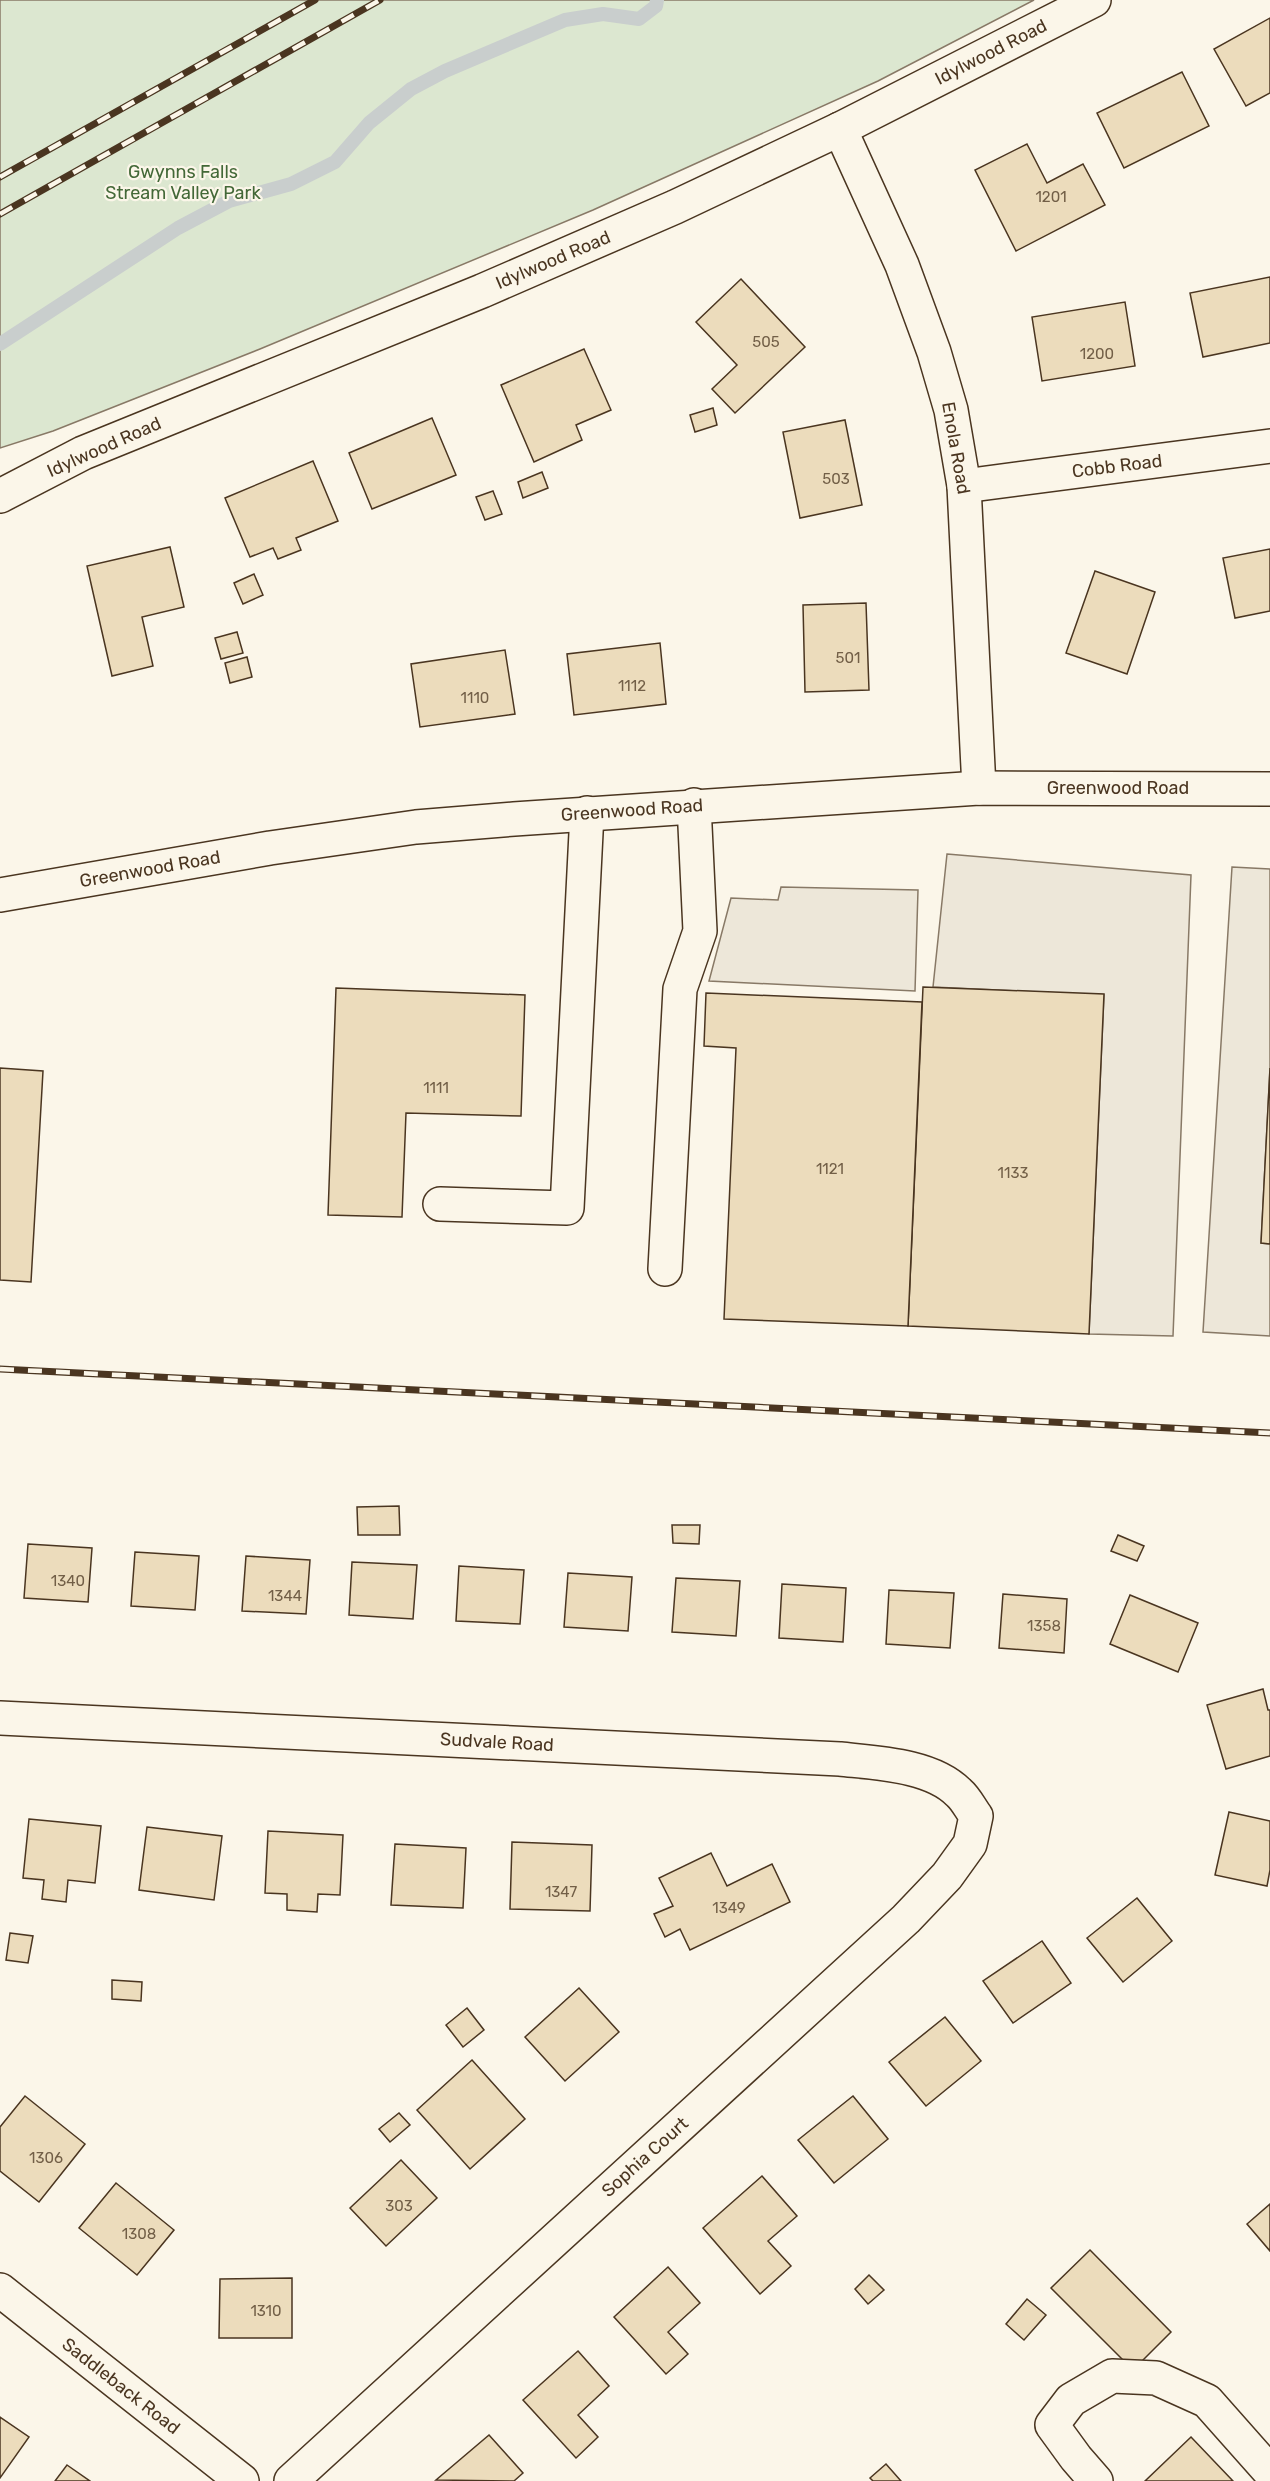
<svg xmlns="http://www.w3.org/2000/svg" width="1270" height="2481" font-family="Rubik,sans-serif">
  <style>
    .green { fill: #dce7d0; stroke: #887966; stroke-width: 1.5 }
    .parking { fill: #ede7d9; stroke: #887966; stroke-width: 1.5 }
    .lines { fill: none; stroke-linecap: round; stroke-linejoin: round }
    .stream { stroke: #c9cecd; stroke-width: 14 }
    .building { fill: #ecdcbc; stroke: #4a3520; stroke-width: 1.5 }
    .minor-casing { stroke: #4a3520; stroke-width: 36 }
    .minor { stroke: #fbf6e9; stroke-width: 33 }
    .rail-casing { stroke: #4a3520; stroke-width: 7 }
    .rail { stroke: #fbf6e9; stroke-width: 4.5; stroke-dasharray: 14; stroke-linecap: butt }
    .labels { text-anchor: middle; dominant-baseline: central; stroke-width: 4.5; stroke-linejoin: round; paint-order: stroke }
    .number-label { font-size: 15px; fill: #725f47 }
    .street-label { font-size: 18px; fill: #4a3520; stroke: #fbf6e9 }
    .park-label { font-size: 18px; fill: #436837; stroke: #fbf6e9 }
  </style>
  <rect width="100%" height="100%" fill="#fbf6e9"/>
  <path class="green" d="M0 0H1034L878 81 593 210 260 349 53 431 0 448Z"/>
  <g class="parking">
    <path d="M947 854 1191 875 1173 1336 1089 1334 1104 995 933 987Z"/>
    <path d="M1232 867 1270 869V1068L1261 1243 1270 1244V1336L1203 1332Z"/>
    <path d="M781 887 918 890 915 991 709 981 731 898 778 900Z"/>
  </g>
  <g class="lines">
    <path class="stream" d="M0 344 178 228 229 201 291 184 335 162 369 123 411 89 445 71 565 20 603 14 639 19 656 6 657 0"/>
  </g>
  <g class="building">
    <path d="M1270 18V93L1246 106 1214 49Z"/>
    <path d="M1182 72 1209 126 1124 168 1097 113Z"/>
    <path d="M1027 144 1047 183 1083 164 1105 205 1016 251 975 170Z"/>
    <path d="M1270 277V343L1203 357 1190 293Z"/>
    <path d="M741 279 805 347 735 413 712 389 737 365 696 322Z"/>
    <path d="M1125 302 1135 366 1042 381 1032 317Z"/>
    <path d="M584 349 611 410 576 425 582 440 534 462 501 385Z"/>
    <path d="M713 408 717 425 695 432 690 415Z"/>
    <path d="M432 418 456 475 372 509 349 453Z"/>
    <path d="M845 420 862 505 800 518 783 432Z"/>
    <path d="M313 461 338 521 296 538 301 550 278 559 273 548 250 557 225 498Z"/>
    <path d="M542 472 548 488 523 498 518 482Z"/>
    <path d="M493 491 502 514 485 520 476 497Z"/>
    <path d="M170 547 184 607 142 617 153 666 112 676 87 566Z"/>
    <path d="M1270 549V611L1235 618 1223 558Z"/>
    <path d="M1095 571 1155 592 1127 674 1066 653Z"/>
    <path d="M254 574 263 595 243 604 234 583Z"/>
    <path d="M866 603 869 690 805 692 803 605Z"/>
    <path d="M237 632 243 653 221 659 215 638Z"/>
    <path d="M660 643 666 704 574 715 567 654Z"/>
    <path d="M505 650 515 714 420 727 411 664Z"/>
    <path d="M247 657 252 677 230 683 225 663Z"/>
    <path d="M923 987 1104 994 1089 1334 908 1326Z"/>
    <path d="M336 988 525 995 521 1116 406 1113 402 1217 328 1215Z"/>
    <path d="M706 993 922 1002 908 1326 724 1319 736 1048 704 1046Z"/>
    <path d="M0 1068 43 1071 31 1282 0 1280Z"/>
    <path d="M1270 1068V1244L1261 1243Z"/>
    <path d="M399 1506 400 1535H358L357 1507Z"/>
    <path d="M672 1525H700L699 1544 673 1543Z"/>
    <path d="M1118 1535 1144 1546 1137 1561 1111 1551Z"/>
    <path d="M28 1544 92 1548 88 1602 24 1598Z"/>
    <path d="M135 1552 199 1556 195 1610 131 1606Z"/>
    <path d="M246 1556 310 1560 306 1614 242 1611Z"/>
    <path d="M352 1562 417 1565 413 1619 349 1615Z"/>
    <path d="M459 1566 524 1570 520 1624 456 1621Z"/>
    <path d="M568 1573 632 1577 628 1631 564 1627Z"/>
    <path d="M676 1578 740 1581 736 1636 672 1632Z"/>
    <path d="M782 1584 846 1588 843 1642 779 1638Z"/>
    <path d="M889 1590 954 1593 950 1648 886 1644Z"/>
    <path d="M1003 1594 1067 1599 1064 1653 999 1648Z"/>
    <path d="M1130 1595 1198 1623 1178 1672 1110 1644Z"/>
    <path d="M1263 1689 1268 1710H1270V1756L1226 1769 1207 1705Z"/>
    <path d="M1229 1812 1270 1821V1870L1267 1886 1215 1875Z"/>
    <path d="M29 1819 101 1826 95 1883 68 1880 66 1902 42 1899 44 1880 23 1878Z"/>
    <path d="M147 1827 222 1836 214 1900 139 1890Z"/>
    <path d="M268 1831 343 1835 340 1895 318 1894 317 1912 287 1910V1894L265 1893Z"/>
    <path d="M512 1842 592 1845 590 1911 510 1909Z"/>
    <path d="M395 1844 466 1848 463 1908 391 1905Z"/>
    <path d="M711 1853 727 1886 772 1864 790 1902 690 1950 680 1929 665 1937 654 1914 673 1906 659 1878Z"/>
    <path d="M1137 1898 1172 1941 1123 1982 1087 1938Z"/>
    <path d="M10 1933 33 1936 28 1963 6 1960Z"/>
    <path d="M1042 1941 1071 1983 1013 2023 983 1981Z"/>
    <path d="M112 1980 142 1982 141 2001 112 1999Z"/>
    <path d="M579 1988 619 2032 565 2081 525 2037Z"/>
    <path d="M467 2008 484 2030 463 2047 446 2025Z"/>
    <path d="M945 2017 981 2061 926 2106 889 2062Z"/>
    <path d="M472 2060 525 2119 470 2169 417 2110Z"/>
    <path d="M25 2096 85 2144 39 2202 0 2171V2127Z"/>
    <path d="M853 2096 888 2139 834 2183 798 2140Z"/>
    <path d="M399 2113 410 2125 390 2142 379 2129Z"/>
    <path d="M401 2160 437 2198 386 2246 350 2208Z"/>
    <path d="M762 2176 797 2216 768 2241 791 2266 760 2294 703 2228Z"/>
    <path d="M116 2183 174 2230 137 2275 79 2228Z"/>
    <path d="M1270 2204V2251L1247 2224Z"/>
    <path d="M1090 2250 1171 2332 1133 2370 1051 2288Z"/>
    <path d="M668 2267 700 2303 668 2332 688 2354 666 2374 614 2317Z"/>
    <path d="M869 2275 884 2290 868 2304 855 2289Z"/>
    <path d="M292 2278V2338H219L220 2279Z"/>
    <path d="M1027 2299 1046 2315 1024 2340 1006 2324Z"/>
    <path d="M578 2351 609 2386 578 2415 598 2437 576 2458 523 2400Z"/>
    <path d="M0 2417 29 2437 0 2478Z"/>
    <path d="M489 2435 523 2473 514 2481 436 2480Z"/>
    <path d="M1191 2437 1233 2481H1145Z"/>
    <path d="M886 2464 901 2481H873L870 2478Z"/>
    <path d="M67 2465 90 2481H55Z"/>
  </g>
  <g class="lines">
    <g class="minor-casing">
      <g id="minor">
        <path d="M840 129 902 265 934 352 951 410 964 486 979 788"/>
        <path d="M964 486 1270 446"/>
        <path d="M0 496 83 453 482 291 675 207 840 129 1094 0"/>
        <path d="M0 895 270 848 416 827 514 819 979 788 1270 789"/>
        <path d="M440 1204 567 1208 587 813"/>
        <path d="M665 1269 680 989 700 931 694 805"/>
        <path d="M0 1718 840 1759C877 1763 932 1765 959 1793 966 1799 970 1808 976 1816L970 1844 947 1876 906 1919 291 2481"/>
        <path d="M0 2290 242 2481"/>
        <path d="M1096 2481 1076 2458 1052 2425 1071 2400 1112 2376 1156 2378 1207 2401 1270 2472"/>
      </g>
    </g>
    <use href="#minor" class="minor"/>
    <g class="rail-casing">
      <g id="rail">
        <path d="M0 177 315 0"/>
        <path d="M0 214 380 0"/>
        <path d="M0 1369 1270 1433"/>
      </g>
    </g>
    <use href="#rail" class="rail"/>
  </g>
  <g class="labels">
    <g class="number-label">
      <text x="1051" y="197">1201</text>
      <text x="766" y="342">505</text>
      <text x="1097" y="354">1200</text>
      <text x="836" y="479">503</text>
      <text x="848" y="658">501</text>
      <text x="632" y="686">1112</text>
      <text x="475" y="698">1110</text>
      <text x="436" y="1088">1111</text>
      <text x="830" y="1169">1121</text>
      <text x="1013" y="1173">1133</text>
      <text x="68" y="1581">1340</text>
      <text x="285" y="1596">1344</text>
      <text x="1044" y="1626">1358</text>
      <text x="561" y="1892">1347</text>
      <text x="729" y="1908">1349</text>
      <text x="46" y="2158">1306</text>
      <text x="399" y="2206">303</text>
      <text x="139" y="2234">1308</text>
      <text x="266" y="2311">1310</text>
    </g>
    <g class="street-label">
      <text transform="translate(991 52) rotate(-27)">Idylwood Road</text>
      <text transform="translate(553 260) rotate(-23)">Idylwood Road</text>
      <text transform="translate(104 447) rotate(-24)">Idylwood Road</text>
      <text transform="translate(956 448) rotate(80)">Enola Road</text>
      <text transform="translate(1117 466) rotate(-7)">Cobb Road</text>
      <text x="1118" y="788">Greenwood Road</text>
      <text transform="translate(632 810) rotate(-4)">Greenwood Road</text>
      <text transform="translate(150 869) rotate(-10)">Greenwood Road</text>
      <text transform="translate(497 1742) rotate(3)">Sudvale Road</text>
      <text transform="translate(645 2157) rotate(-42)">Sophia Court</text>
      <text transform="translate(121 2386) rotate(38)">Saddleback Road</text>
    </g>
    <g class="park-label">
      <text x="183" y="172">Gwynns Falls<tspan x="183" dy="21">Stream Valley Park</tspan></text>
    </g>
  </g>
</svg>
